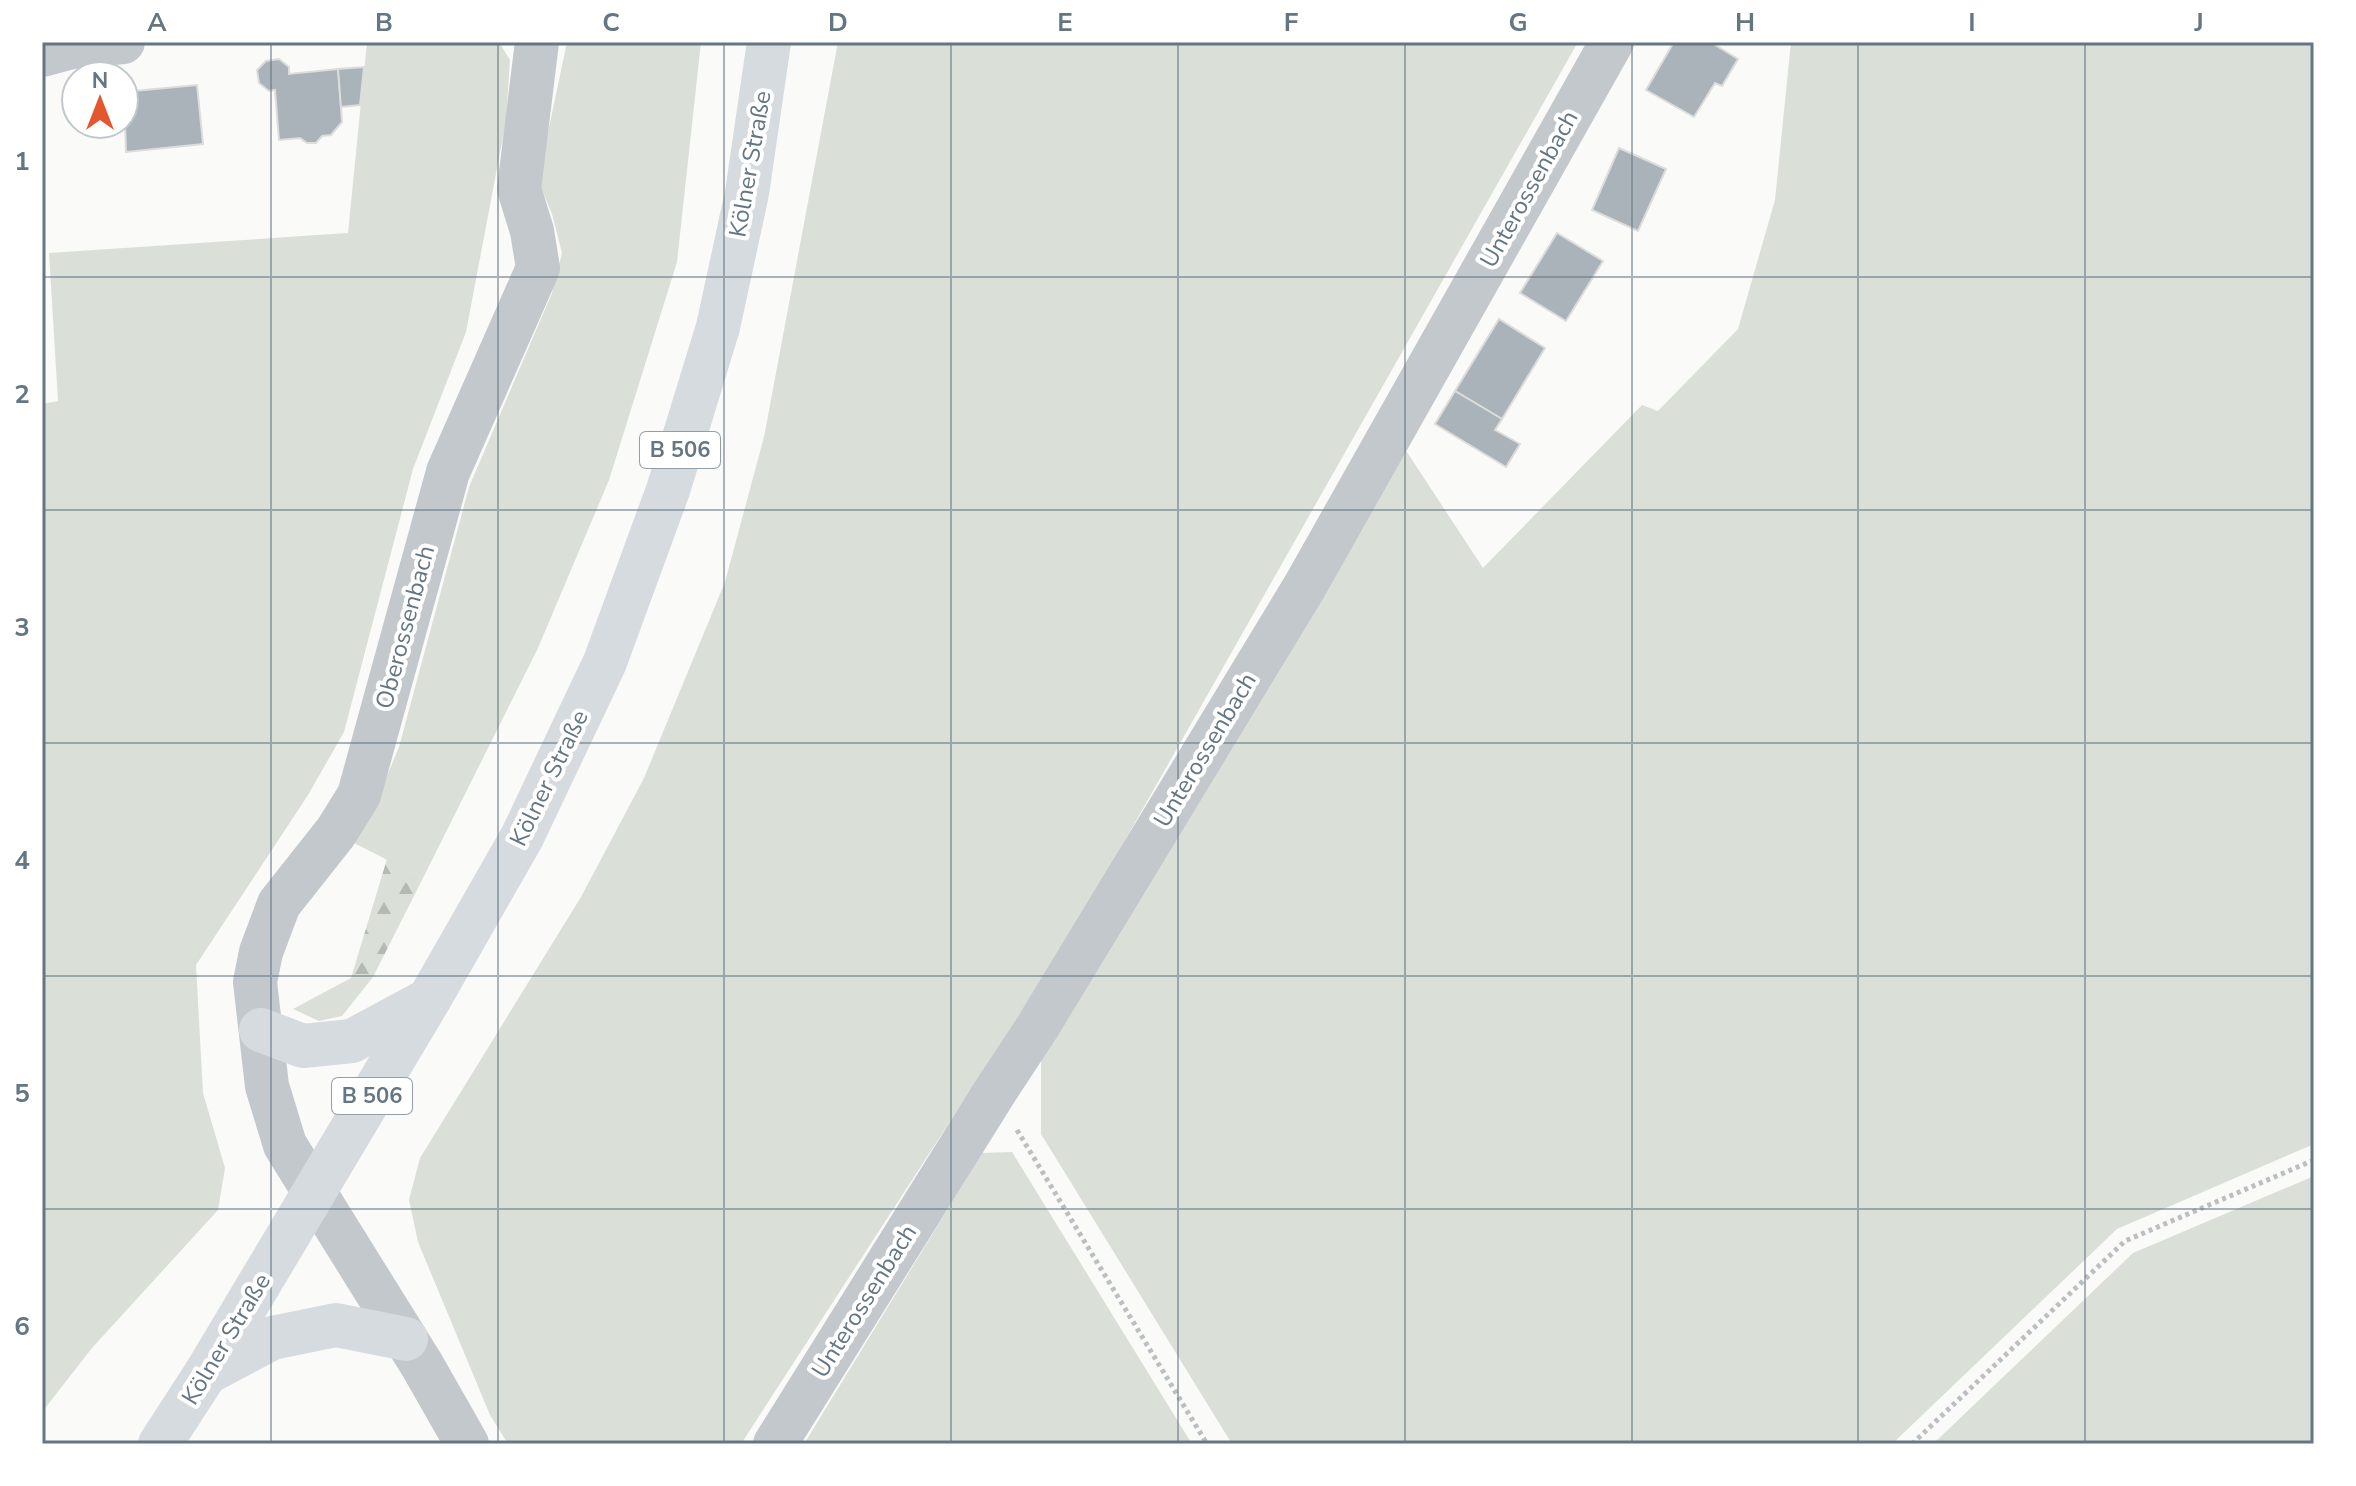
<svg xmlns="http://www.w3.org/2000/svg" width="2356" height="1486" font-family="'Nunito Sans',sans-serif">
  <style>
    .grass { fill: #dadfd7 }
    .forest { fill: url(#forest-firs) }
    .building { fill: #aab3b9; stroke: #dcdcda; stroke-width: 2 }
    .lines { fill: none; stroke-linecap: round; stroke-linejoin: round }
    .path { stroke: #bbbfc2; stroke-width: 5; stroke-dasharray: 4 4; stroke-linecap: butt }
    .minor { stroke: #c3c8cc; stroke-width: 44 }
    .major { stroke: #d6dbdf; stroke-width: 44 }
    .grid { fill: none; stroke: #657683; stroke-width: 2; stroke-opacity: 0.55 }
    .labels { text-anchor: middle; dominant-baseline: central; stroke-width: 8; stroke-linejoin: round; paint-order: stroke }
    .shield { fill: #fff; stroke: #939fa8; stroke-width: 2 }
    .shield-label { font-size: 22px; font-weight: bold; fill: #657683 }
    .street-label { font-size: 24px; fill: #657683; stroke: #fff }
    .neatline { fill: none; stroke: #657683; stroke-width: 3 }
    .grid-label { font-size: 26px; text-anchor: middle; font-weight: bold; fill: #657683 }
  </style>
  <defs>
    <pattern id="forest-firs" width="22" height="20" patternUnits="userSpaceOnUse" patternTransform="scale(2)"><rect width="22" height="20" fill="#dadfd7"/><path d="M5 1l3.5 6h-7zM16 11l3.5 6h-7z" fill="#b4b9b4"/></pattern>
  </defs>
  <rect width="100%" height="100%" fill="#fafaf8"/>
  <g class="grass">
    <path d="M367 42H499L510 60 506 121 466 332 413 469 344 732 308 795 196 965 203 1093 225 1168 218 1210 92 1348 42 1412V404L58 401 49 253 348 233Z"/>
    <path d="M567 42H701L677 262 609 480 538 648 423 878 350 841 371 814 399 747 469 487 552 293 562 253 552 214 538 180Z"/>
    <path d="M838 42H1578L1074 930 741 1444H508L490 1415 418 1242 409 1200 420 1158 581 897 644 778 725 582 764 437Z"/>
    <path d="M1791 42H2314V1144L2117 1229 1892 1444H1232L1041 1134V1057L1401 443 1483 568 1642 405 1658 411 1738 329 1775 200Z"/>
    <path d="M373 977 342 1016 319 1021 293 1009 351 978Z"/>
    <path d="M1012 1152 1192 1444H804L982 1153Z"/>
    <path d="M2314 1176V1444H1933L2133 1253Z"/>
  </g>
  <path class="forest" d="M387 859 423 878 373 977 351 978Z"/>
  <g class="building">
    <path d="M1674 42H1710L1738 59 1722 86 1715 83 1694 117 1646 90Z"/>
    <path d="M279 59 289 67V74L338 69 342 122 331 135 322 136 316 143H307L300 138 279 140 275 90 269 91 259 83 257 70 266 61Z"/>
    <path d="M364 67 360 105 341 107 338 69Z"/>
    <path d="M197 85 203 144 126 152 124 92Z"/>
    <path d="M88 124H123L124 129 89 133Z"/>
    <path d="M1619 148 1666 169 1638 231 1592 210Z"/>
    <path d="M1557 233 1603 261 1566 321 1520 293Z"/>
    <path d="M1499 319 1545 348 1502 419 1455 391Z"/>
    <path d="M1455 391 1502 419 1495 430 1520 444 1506 467 1435 424Z"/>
  </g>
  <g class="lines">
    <g class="path">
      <path d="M1017 1130 1207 1444"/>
      <path d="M1912 1444 2125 1241 2314 1160"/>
    </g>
    <g class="minor">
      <path d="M42 55 72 47 123 42"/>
      <path d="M467 1444 422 1365 285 1145 267 1086 255 982 261 952 279 904 336 832 359 795 448 472 538 268 532 231 519 189 537 42"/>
      <path d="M775 1444 994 1093 1038 1026 1305 586 1612 42"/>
    </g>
    <g class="major">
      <path d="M261 1030 303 1046 352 1041 428 1000"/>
      <path d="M206 1373 272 1338 336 1325 406 1339"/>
      <path d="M160 1444 206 1373 430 998 522 837 605 662 668 490 718 327 747 193 769 42"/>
    </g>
  </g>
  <path class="grid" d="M271 42V1444M498 42V1444M724 42V1444M951 42V1444M1178 42V1444M1405 42V1444M1632 42V1444M1858 42V1444M2085 42V1444M42 277H2314M42 510H2314M42 743H2314M42 976H2314M42 1209H2314"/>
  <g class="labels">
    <g class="shield">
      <rect x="640" y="432" width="80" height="36" rx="6"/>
      <rect x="332" y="1078" width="80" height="36" rx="6"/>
    </g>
    <g class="shield-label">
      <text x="680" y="450">B 506</text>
      <text x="372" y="1096">B 506</text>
    </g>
    <g class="street-label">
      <text transform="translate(750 164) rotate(-80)">Kölner Straße</text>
      <text transform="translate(1529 189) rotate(-61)">Unterossenbach</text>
      <text transform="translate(405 627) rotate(-75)">Oberossenbach</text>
      <text transform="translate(1205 750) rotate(-59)">Unterossenbach</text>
      <text transform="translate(549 778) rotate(-64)">Kölner Straße</text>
      <text transform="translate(864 1301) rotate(-58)">Unterossenbach</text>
      <text transform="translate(226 1339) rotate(-59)">Kölner Straße</text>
    </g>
  </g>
  <rect width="2356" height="1486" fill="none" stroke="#ffffff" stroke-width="88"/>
  <g transform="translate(100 100)"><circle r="38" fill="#ffffff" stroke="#c1c8cd" stroke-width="2"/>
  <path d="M0-6L14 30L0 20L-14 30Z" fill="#e4572e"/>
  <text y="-12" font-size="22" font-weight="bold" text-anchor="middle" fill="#657683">N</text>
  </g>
  <rect x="44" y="44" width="2268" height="1398" class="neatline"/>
  <g class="grid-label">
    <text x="157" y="31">A</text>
    <text x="384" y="31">B</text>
    <text x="611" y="31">C</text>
    <text x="838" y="31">D</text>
    <text x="1065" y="31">E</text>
    <text x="1291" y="31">F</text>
    <text x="1518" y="31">G</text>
    <text x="1745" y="31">H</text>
    <text x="1972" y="31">I</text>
    <text x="2199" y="31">J</text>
    <text x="22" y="170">1</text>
    <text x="22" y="403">2</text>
    <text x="22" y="636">3</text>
    <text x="22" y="869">4</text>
    <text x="22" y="1102">5</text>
    <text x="22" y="1335">6</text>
  </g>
</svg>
